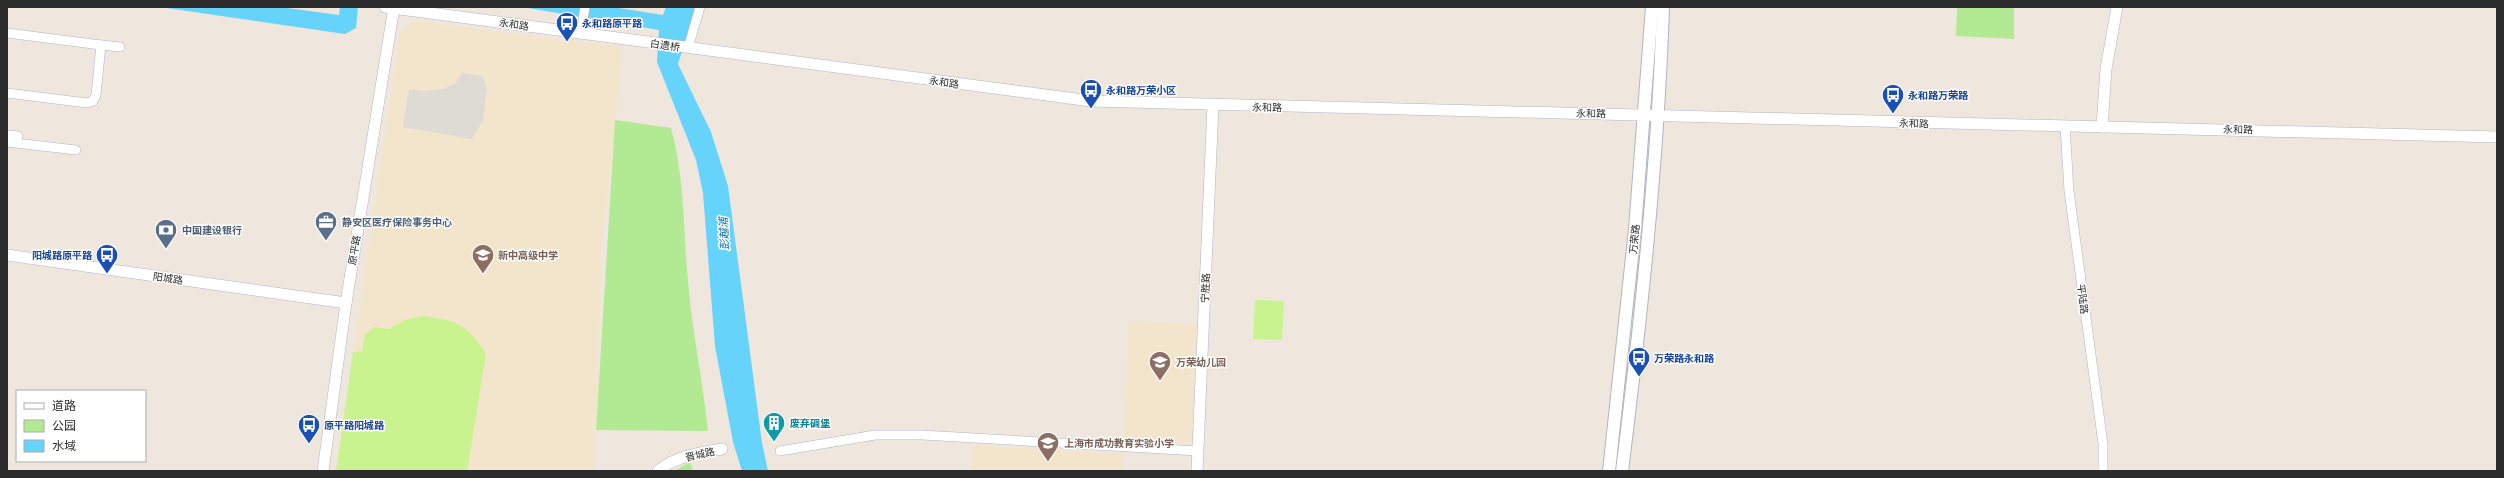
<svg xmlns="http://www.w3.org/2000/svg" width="2504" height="478" font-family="Inter,'Noto Sans SC',sans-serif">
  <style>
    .education { fill: #f2e5cb }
    .green { fill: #b2ea94 }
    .pitch { fill: #c8f38f }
    .plaza { fill: #dedad4 }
    .water { fill: #66d3fa }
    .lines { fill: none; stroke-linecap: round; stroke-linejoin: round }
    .minor-casing { stroke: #b1b4c1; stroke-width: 10 }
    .tertiary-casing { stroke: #b1b4c1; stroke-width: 12 }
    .secondary-casing { stroke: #b1b4c1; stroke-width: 14 }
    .minor { stroke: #fff; stroke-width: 9 }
    .tertiary { stroke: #fff; stroke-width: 11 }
    .secondary { stroke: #fff; stroke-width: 12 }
    .labels { text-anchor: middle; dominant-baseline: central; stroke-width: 3; stroke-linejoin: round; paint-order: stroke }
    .transit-label { font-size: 10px; font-weight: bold; fill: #164399; stroke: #fff; text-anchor: start }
    .street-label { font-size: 10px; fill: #2c2c2c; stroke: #fff }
    .service-label { font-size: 10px; font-weight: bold; fill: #4e5e75; stroke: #fff; text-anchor: start }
    .education-label { font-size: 10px; font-weight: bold; fill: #785e54; stroke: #fff; text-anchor: start }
    .culture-label { font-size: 10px; font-weight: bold; fill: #0d838f; stroke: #fff; text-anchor: start }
    .water-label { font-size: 11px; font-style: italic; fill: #0070ac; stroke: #fff }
  </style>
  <rect width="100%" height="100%" fill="#efe7dd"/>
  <g class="education">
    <path d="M412 21 623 47 602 245 594 471H336L400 31Z"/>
    <path d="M1129 321 1197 325 1191 443 1124 440Z"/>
    <path d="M974 445 1123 454 1122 471H972Z"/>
  </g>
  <g class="green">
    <path d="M1957 7H2014V39L1956 36Z"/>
    <path d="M615 120 671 128C685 179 683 229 688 281 692 331 703 381 708 431L596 430Z"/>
    <path d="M690 462 693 471H674Z"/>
  </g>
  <g class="pitch">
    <path d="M1255 300 1284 301 1282 340 1253 339Z"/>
    <path d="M423 316C458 321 467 324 486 354L467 471H336L353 352 362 351 365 335 374 327 389 329 405 320Z"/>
  </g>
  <path class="plaza" d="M462 73 482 76 487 88 483 120 472 139 403 127 409 89 426 91 443 89 456 83Z"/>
  <g class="water">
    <path d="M160 7H280L339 15 340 7H358L356 28 345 34Z"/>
    <path d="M522 7H613L663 15 666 7H696L678 64 711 132 728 186 762 443 768 471H742L733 442 715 346 703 193 696 160 657 62 659 30Z"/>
  </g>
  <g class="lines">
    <g class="minor-casing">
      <g id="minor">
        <path d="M7 33 101 45 96 95 93 101 87 103 7 93"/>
        <path d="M581 34 585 7"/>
        <path d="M101 45 120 47"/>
        <path d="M688 48 700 7"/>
        <path d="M2065 126 2069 191 2103 444V471"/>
        <path d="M7 135 18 136"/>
        <path d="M7 142 76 150"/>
        <path d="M780 451 875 435H922L1198 451"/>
      </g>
    </g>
    <g class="tertiary-casing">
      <g id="tertiary">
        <path d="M385 7 1091 101 2497 137"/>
        <path d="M2102 127 2106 69 2117 7"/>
        <path d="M7 255 346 303"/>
        <path d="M323 471 346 303 394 7"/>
        <path d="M658 471C676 456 699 453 722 449"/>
        <path d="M1197 471 1213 105"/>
      </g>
    </g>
    <g class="secondary-casing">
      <g id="secondary">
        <path d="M1609 471 1635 229 1652 7"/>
        <path d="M1622 471C1641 318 1658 161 1663 7"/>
      </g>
    </g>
    <use href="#minor" class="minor"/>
    <use href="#tertiary" class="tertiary"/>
    <use href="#secondary" class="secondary"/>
  </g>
  <defs>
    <g id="bus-pin" transform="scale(1.15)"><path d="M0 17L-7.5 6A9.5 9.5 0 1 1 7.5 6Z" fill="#1a4fb4" stroke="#fff"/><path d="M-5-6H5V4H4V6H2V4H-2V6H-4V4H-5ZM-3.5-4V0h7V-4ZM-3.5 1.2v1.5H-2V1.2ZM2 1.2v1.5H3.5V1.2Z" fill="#fff"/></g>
    <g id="office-pin" transform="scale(1.15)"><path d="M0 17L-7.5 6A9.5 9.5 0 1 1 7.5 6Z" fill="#5c6f8a" stroke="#fff"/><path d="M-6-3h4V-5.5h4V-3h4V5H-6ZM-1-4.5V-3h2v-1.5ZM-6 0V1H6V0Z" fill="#fff"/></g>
    <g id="bank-pin" transform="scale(1.15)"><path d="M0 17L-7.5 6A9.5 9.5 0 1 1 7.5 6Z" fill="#5c6f8a" stroke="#fff"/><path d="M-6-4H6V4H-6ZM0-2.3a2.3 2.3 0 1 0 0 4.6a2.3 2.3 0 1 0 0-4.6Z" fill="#fff"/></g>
    <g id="school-pin" transform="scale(1.15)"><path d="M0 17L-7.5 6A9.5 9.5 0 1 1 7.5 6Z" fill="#8d6e63" stroke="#fff"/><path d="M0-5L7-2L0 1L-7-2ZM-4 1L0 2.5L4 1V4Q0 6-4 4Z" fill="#fff"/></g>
    <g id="building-pin" transform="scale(1.15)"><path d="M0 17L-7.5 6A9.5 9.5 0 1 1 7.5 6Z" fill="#0f9aa8" stroke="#fff"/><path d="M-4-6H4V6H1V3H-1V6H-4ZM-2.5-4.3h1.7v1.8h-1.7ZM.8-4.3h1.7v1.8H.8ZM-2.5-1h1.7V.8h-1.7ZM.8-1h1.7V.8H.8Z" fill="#fff"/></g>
  </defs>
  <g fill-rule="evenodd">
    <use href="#bus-pin" x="567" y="23"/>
    <use href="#bus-pin" x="1091" y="90"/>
    <use href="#bus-pin" x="1893" y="95"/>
    <use href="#office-pin" x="326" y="222"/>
    <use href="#bank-pin" x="166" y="230"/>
    <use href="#bus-pin" x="107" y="255"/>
    <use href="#school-pin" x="483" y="255"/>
    <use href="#bus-pin" x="1639" y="358"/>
    <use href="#school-pin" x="1160" y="362"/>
    <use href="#building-pin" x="774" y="423"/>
    <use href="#bus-pin" x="309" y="425"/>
    <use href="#school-pin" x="1048" y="443"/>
  </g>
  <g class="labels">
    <g class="transit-label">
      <text x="582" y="23">永和路原平路</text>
      <text x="1106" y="90">永和路万荣小区</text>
      <text x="1908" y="95">永和路万荣路</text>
      <text x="92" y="255" text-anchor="end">阳城路原平路</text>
      <text x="1654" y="358">万荣路永和路</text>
      <text x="324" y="425">原平路阳城路</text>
    </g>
    <g class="street-label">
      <text transform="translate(514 24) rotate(8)">永和路</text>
      <text transform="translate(665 45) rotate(8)">白遗桥</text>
      <text transform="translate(944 82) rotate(8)">永和路</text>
      <text transform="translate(1267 107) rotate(1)">永和路</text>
      <text transform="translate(1591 113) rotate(1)">永和路</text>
      <text transform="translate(1914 123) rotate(2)">永和路</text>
      <text transform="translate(2238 129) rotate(1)">永和路</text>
      <text transform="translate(1634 239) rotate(-84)">万荣路</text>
      <text transform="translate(354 250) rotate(-81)">原平路</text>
      <text transform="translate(168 278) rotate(8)">阳城路</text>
      <text transform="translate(1205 288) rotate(-87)">宁胜路</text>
      <text transform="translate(2083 299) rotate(83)">平陆路</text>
      <text transform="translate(700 454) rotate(-13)">晋城路</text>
    </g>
    <g class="service-label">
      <text x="342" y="222">静安区医疗保险事务中心</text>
      <text x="182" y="230">中国建设银行</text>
    </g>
    <g class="education-label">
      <text x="498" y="255">新中高级中学</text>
      <text x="1176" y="362">万荣幼儿园</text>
      <text x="1064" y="443">上海市成功教育实验小学</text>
    </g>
    <g class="culture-label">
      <text x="790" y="423">废弃碉堡</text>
    </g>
    <g class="water-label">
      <text transform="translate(724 234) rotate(-93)">彭越浦</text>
    </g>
  </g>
  <rect width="2504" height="478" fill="none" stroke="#2c2c2c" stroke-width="16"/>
  <rect x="16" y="390" width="130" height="72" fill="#ffffff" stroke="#ababab"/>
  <rect x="24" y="403" width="20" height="6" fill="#ffffff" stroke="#ababab"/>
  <text x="52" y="410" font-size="12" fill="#2c2c2c">道路</text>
  <rect x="24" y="420" width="20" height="12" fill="#b2ea94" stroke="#ababab"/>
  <text x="52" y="430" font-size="12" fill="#2c2c2c">公园</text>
  <rect x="24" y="440" width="20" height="12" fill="#66d3fa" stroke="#ababab"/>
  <text x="52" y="450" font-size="12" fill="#2c2c2c">水域</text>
</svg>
